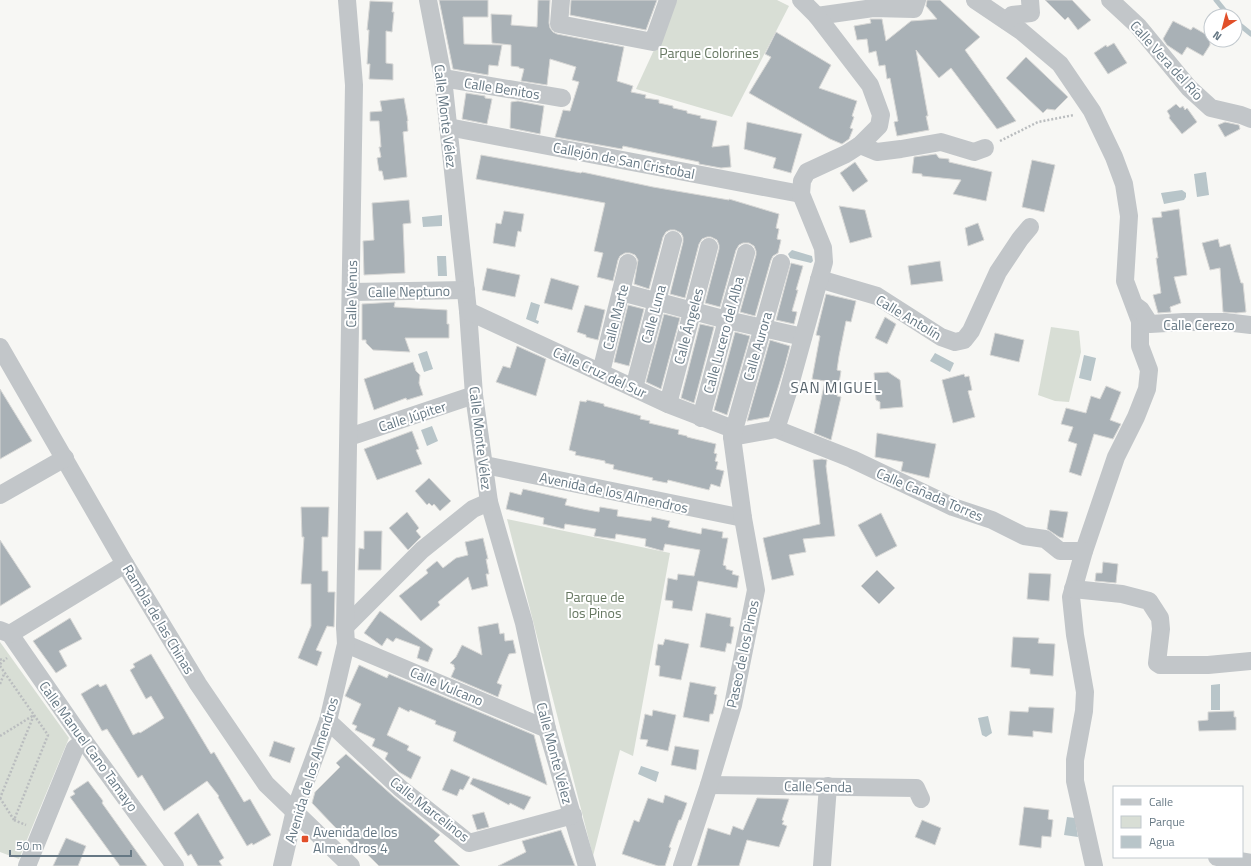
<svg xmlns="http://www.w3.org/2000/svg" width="1251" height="866" font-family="'Titillium Web',sans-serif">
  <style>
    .green { fill: #d8ded5 }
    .water { fill: #b8c5c9 }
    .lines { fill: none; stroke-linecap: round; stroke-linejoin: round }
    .stream { stroke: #b8c5c9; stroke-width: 5 }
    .building { fill: #a9b1b6; stroke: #d8d8d6 }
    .path { stroke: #babdbf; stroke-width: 2.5; stroke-dasharray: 2 2; stroke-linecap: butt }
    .minor { stroke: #c2c6c9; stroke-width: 18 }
    .poi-dot { fill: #e14f29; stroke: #fff; stroke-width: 1.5 }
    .labels { text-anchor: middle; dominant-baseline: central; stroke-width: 4; stroke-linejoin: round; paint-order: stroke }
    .park-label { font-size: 14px; fill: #667761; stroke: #fff }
    .street-label { font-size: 14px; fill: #667884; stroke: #fff }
    .poi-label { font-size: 14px; fill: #667884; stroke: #fff; text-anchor: start }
    .neighbourhood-label { font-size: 15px; letter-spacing: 1px; fill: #54616a; stroke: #fff }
  </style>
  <rect width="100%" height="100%" fill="#f7f7f4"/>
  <g class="green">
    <path d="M677 0H777L789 6 732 117 636 89Z"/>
    <path d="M1051 327 1079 331 1081 352 1069 402 1055 401 1038 395Z"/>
    <path d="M507 519 670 553 633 756 620 750 593 856Z"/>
    <path d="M0 642 69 738 19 859 0 852Z"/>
  </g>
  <g class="water">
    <path d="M1206 172 1209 195 1197 197 1194 174Z"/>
    <path d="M1182 190 1186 193V197L1184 200 1164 204 1161 193Z"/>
    <path d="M442 215V226L423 227 422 217Z"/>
    <path d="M792 250 812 256 813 261 811 263 790 258 788 254Z"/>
    <path d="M437 256H446L447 276H438Z"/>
    <path d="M531 302 540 305 536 320 539 321 538 324 526 319Z"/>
    <path d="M427 351 433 369 424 372 418 354Z"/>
    <path d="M935 353 954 363 950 372 930 361Z"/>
    <path d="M1084 355 1096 358 1091 381 1079 378Z"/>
    <path d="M432 426 438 441 427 446 421 430Z"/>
    <path d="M1220 684V710H1211V685Z"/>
    <path d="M988 716 992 733 986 737 982 735 978 718Z"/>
    <path d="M641 766 659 772 656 782 638 774Z"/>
    <path d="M1067 817 1075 818 1078 837 1064 835Z"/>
  </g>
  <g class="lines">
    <g class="stream">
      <path d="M1216 0 1229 16"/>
      <path d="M1235 21 1251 34"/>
    </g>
  </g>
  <g class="building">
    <path d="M439 0H488V17H463L464 44 502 45 498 66 489 65 488 75 453 69Z"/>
    <path d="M538 0H550L549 23 550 28 553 32 557 34 624 47 617 81 633 86 631 92 646 95 645 98 659 100V103L673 106V108L687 111V113L701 116 700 118 717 121 712 147 729 145 731 167 721 168 699 164V162L623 146 622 149 555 137 563 110 570 111 579 82 572 80 576 67 550 59 547 85 521 81 524 69 519 68V67L511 66V45L492 43 491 14 512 15 511 25 537 27Z"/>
    <path d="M571 0H657L646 30 570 15Z"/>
    <path d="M927 0H940L980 37 965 50 1016 121 997 129 951 68 939 78 916 50 928 116H926L929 130 897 136 894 122 898 121 890 78 887 79 885 65 879 66 876 51 869 53 867 39 857 40 854 26 871 23 870 19H882L886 41 911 21 937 19 926 6Z"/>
    <path d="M1045 0H1072L1091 20 1078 30 1068 17 1065 20Z"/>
    <path d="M370 1 393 2 392 12H394L392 32 386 31V63L393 64V80L369 79 370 64H367L369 30H367Z"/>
    <path d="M1173 21 1191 30 1193 27 1207 35 1210 41V45L1203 56 1187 47 1182 55 1167 45 1163 39Z"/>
    <path d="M776 32 831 65 819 88 857 101 852 116 854 117 850 128 853 129 849 139 842 144 830 139 749 93 771 57 765 54Z"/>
    <path d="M1114 43 1127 63 1108 74 1094 53 1106 45 1107 47Z"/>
    <path d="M1026 57 1068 97 1055 110 1047 109 1043 113 1006 78Z"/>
    <path d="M466 93 485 96V98L492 99 487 124 462 119Z"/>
    <path d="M404 98 408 121H407L408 131 403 132 407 177 384 180 382 171H379L377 158 381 157 379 147H381L379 121H370V112L382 111 380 101Z"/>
    <path d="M518 101 544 106 540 134 510 128 511 102Z"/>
    <path d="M1176 104 1180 108 1183 106 1185 110 1187 108 1197 122 1182 134 1169 118 1170 116 1167 111Z"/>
    <path d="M747 122 802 134 791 173 773 168 776 158 744 149Z"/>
    <path d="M1225 122 1239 125 1240 129 1225 137 1218 125Z"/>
    <path d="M936 154 939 158 949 159V162L992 172 986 201 953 194 961 180 922 176V174L912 173 914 157Z"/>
    <path d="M481 155 581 173 582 172 653 187 729 200V199L779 214 776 228 779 229 777 239 781 240 778 253 773 256 771 260 755 316 740 312 756 255V251L754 246 749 243H743L739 245 736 250 720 307 705 303 719 249V245L717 240 711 237H707L702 239 699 244 685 298 670 294 683 242V237L681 233 675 230H670L666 232 663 237 649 289 634 284 638 260 635 255 630 253H625L620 256 618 260 613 281 597 277 603 253 594 251 605 203 476 179Z"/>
    <path d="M1032 160 1055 165 1044 212 1022 207Z"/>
    <path d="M855 162 868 181 853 192 840 173Z"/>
    <path d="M409 200 411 223 403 224 405 273 364 275 363 241 374 240 372 203Z"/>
    <path d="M839 206 865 210 872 237 850 243Z"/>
    <path d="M1179 209 1187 275 1174 277 1181 303 1170 307 1171 312 1158 313 1153 295 1161 293 1156 258H1158L1152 218 1162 217 1161 212Z"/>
    <path d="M504 211 524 214 521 232 518 231 515 247 493 243 496 223 501 224Z"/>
    <path d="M978 223 984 240 968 246 965 228Z"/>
    <path d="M1218 239 1220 247 1230 244 1241 283H1243L1246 312 1236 313 1223 312 1220 268 1210 270 1202 243Z"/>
    <path d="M940 261 943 281 911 285 908 266Z"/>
    <path d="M791 263 803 266 796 290H798L792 311 797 312 794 324 776 320Z"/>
    <path d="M487 268 520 275 515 297 482 290Z"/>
    <path d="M551 278 579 286 572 310 544 303Z"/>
    <path d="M826 294 856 301 851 322 846 321 839 356 837 370 841 371 837 396 841 397 831 440 814 433 825 381 812 379 820 336 816 335Z"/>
    <path d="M395 302 394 307 447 310V324H449V338H405L410 352 373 350 366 343V340H362V304Z"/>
    <path d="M585 305 605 310 598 340 586 337V335L577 332Z"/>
    <path d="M628 305 644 309 629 366 614 362Z"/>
    <path d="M664 314 680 318 661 389 646 382Z"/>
    <path d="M885 317 896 324 887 344 875 338Z"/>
    <path d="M700 324 714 327 694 403 681 398Z"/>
    <path d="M735 332 750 336 727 415 714 410Z"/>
    <path d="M995 333 1024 340 1019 362 990 355Z"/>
    <path d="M770 340 790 346 785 365 769 417 747 421Z"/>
    <path d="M517 346 546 359 536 396 496 382 503 366 510 368Z"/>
    <path d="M413 362 416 371 420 375 419 383 423 395 407 400 406 398 374 410 364 379Z"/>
    <path d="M888 372 900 380 903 407 880 409V402L876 400 874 373Z"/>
    <path d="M964 374 965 377 969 376 972 390 968 391 975 417 953 423 942 380Z"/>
    <path d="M1106 386 1121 392 1110 420 1121 424 1113 439 1094 434 1081 476 1069 472 1077 444 1068 441 1073 427 1061 424 1066 408 1086 413 1091 396 1100 399Z"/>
    <path d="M0 389 32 441 0 459Z"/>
    <path d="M587 400 604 404V406L612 408 641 416 640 419 650 421 649 423 679 430 678 434 687 436V437L716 444 714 453 717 454 715 461 718 462 716 469 724 471 720 487 711 484 709 490 668 480 667 483 652 480 653 478 613 469 614 465 605 463V461L575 455 576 452 569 450 580 401 586 402Z"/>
    <path d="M412 431 419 449 416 450 422 464 377 480 364 449Z"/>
    <path d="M877 433 936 444 929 478 901 471 903 462 875 457Z"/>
    <path d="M822 459 827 460 826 466 835 536 803 539 806 552 789 555 794 575 772 580 763 538 820 524 813 460Z"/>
    <path d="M429 478 451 501 440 511 434 504 432 506 429 503 427 505 415 491Z"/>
    <path d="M523 489 567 499 565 505 583 509 599 512 600 507 618 510 617 516 651 521 652 517 670 521 668 527 701 534 702 528 723 532 722 538H728L723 565 726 566V569L733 571 732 574 739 576 737 588 698 581 692 611 672 608 673 601 665 600 668 578 677 580 678 574 694 576 700 550 665 544 663 551 645 546 646 539 616 534 615 539 594 536 596 529 565 524 564 529 543 524 544 518 506 509 510 492 521 495Z"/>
    <path d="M301 507H329L328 537H322V571H328V592H335L334 627 327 626 316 650 322 652 317 666 298 658 311 626V584H301L304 537H302Z"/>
    <path d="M1050 510 1068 512 1063 538 1059 537 1047 529Z"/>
    <path d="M407 512 419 528 416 531 421 537 408 550 389 528Z"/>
    <path d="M881 513 897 546 876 557 858 525Z"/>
    <path d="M364 531H382L381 570H358L359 548 364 549Z"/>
    <path d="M483 538 488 559H486L489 574H486L488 586 472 590 468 577 438 602 440 605 421 621 399 596 428 573 426 570 437 561 443 568 456 558 468 555 465 542Z"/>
    <path d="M0 540 31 587 0 606Z"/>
    <path d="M1103 562 1118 564 1116 583 1095 581 1096 573H1102Z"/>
    <path d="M877 570 895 588 879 604 861 586Z"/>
    <path d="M1029 573 1051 574 1049 601 1027 599Z"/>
    <path d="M380 611 433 649 428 662 417 658 420 647 396 638 393 642 387 638 382 646 364 633Z"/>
    <path d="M706 613 731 618 730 626 734 627 731 644 727 643 725 652 700 647Z"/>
    <path d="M70 618 82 639 59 651 67 666 56 673 33 641Z"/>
    <path d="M498 623 500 634 504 633 505 641 513 640 516 653 509 654 497 683 502 685 498 697 451 677 455 668 454 667V665L450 663 456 657 462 645 482 655 478 627Z"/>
    <path d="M1013 637 1039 638 1038 643 1055 644 1053 676 1030 674V669L1011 667Z"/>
    <path d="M665 639 689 644 681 680 659 676 660 666 655 665 658 644 663 645Z"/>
    <path d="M151 654 211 754 214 752 244 802 250 799 271 835 253 845 252 843 247 846 218 797 219 796 207 781 164 811 142 775 138 778 107 729 102 731 81 694 98 684 100 687 106 684 133 735 139 732 140 733 164 718 151 696 146 699 130 670 135 667 133 664Z"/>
    <path d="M359 665 387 678 389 674 534 735 547 785 453 741 456 732 435 724 436 721 410 710 409 712 399 707 387 735 409 746 407 750 421 757 411 779 399 772 385 759 388 753 372 746 375 739 355 730 357 726 352 724 361 704 345 696Z"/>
    <path d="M690 682 716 687 714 694 717 695 715 706 713 714H710L709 722 683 717Z"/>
    <path d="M1029 707 1054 708 1052 733 1033 731V737L1008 735 1010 711 1028 712Z"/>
    <path d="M653 710 676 715 668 751 646 746 648 740 640 739 645 714 652 716Z"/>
    <path d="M1234 711V717H1236V730L1199 731 1198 721 1208 720V712Z"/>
    <path d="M274 741 295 748 290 763 269 756Z"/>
    <path d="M675 746 699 750 696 770 671 765Z"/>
    <path d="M346 754 393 796 440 835 434 841 460 866H379L354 841V847L312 803 315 792 340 767 336 763Z"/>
    <path d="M451 769 470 777 463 790 460 789 457 796 442 790Z"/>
    <path d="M473 778 483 781 531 797 524 810 510 803 509 805 470 784Z"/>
    <path d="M88 781 103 801 102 803 147 866H120L70 797 75 794 73 791Z"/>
    <path d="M665 795 687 803 681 820H679L669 847 671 848 665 866H658L622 854 634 820 639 822 648 798 663 803Z"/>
    <path d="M757 798 789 799 782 820 784 821 782 824 787 826 779 847 747 840 739 866H697L708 828 730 835 733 826 743 830Z"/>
    <path d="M1024 807 1049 810 1048 819 1053 820 1051 837 1042 836 1041 848 1019 845Z"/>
    <path d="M484 812 489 827 477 830 472 815Z"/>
    <path d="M198 813 224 858 219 861 222 866H198L191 854 188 856 174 833Z"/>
    <path d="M922 820 941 828 935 845 915 837Z"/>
    <path d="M561 830 575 866H498L526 852 522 841Z"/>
    <path d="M66 838 86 846 78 866H53Z"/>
  </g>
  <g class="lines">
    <g class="path">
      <path d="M1000 141 1038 122 1074 115"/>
      <path d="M0 659 4 661"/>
      <path d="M0 664 7 658"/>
      <path d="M0 666 34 715 0 798"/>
      <path d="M0 684 4 674"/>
      <path d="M0 736 34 715 48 735 14 820 0 798"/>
      <path d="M14 820 26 825"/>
    </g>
    <g class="minor">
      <path d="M428 0 443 78 468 311 474 395 489 502 524 623 547 729 587 866"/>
      <path d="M561 0 559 24 653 42 668 0"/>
      <path d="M975 0 1021 31 1060 64 1092 111 1114 157 1124 184 1129 216 1125 281 1140 321V346L1149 370 1147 389 1136 417 1116 457 1084 551 1071 597 1075 635 1085 692 1084 711 1075 760V781L1094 866"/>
      <path d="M1110 0 1138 26 1189 88 1211 108 1241 115 1251 119"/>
      <path d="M817 16 873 8 914 9 917 0"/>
      <path d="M1007 21 1012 15 1031 13 1030 0"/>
      <path d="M443 78 562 98"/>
      <path d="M448 127 801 194"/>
      <path d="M860 145 877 152 901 149 941 142 974 152 985 148"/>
      <path d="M819 279 877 296 941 337 955 342 964 340 971 331 998 272 1020 239 1030 227"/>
      <path d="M351 292 466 290"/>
      <path d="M621 292 727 320 803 337"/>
      <path d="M1137 307 1141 310 1150 324 1184 322H1225L1251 325"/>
      <path d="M468 311 668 404 733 429"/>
      <path d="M0 347 125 564 198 684 266 784 351 866"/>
      <path d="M601 372 628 263"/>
      <path d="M634 388 673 240"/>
      <path d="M668 404 709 247"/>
      <path d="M701 418 727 320 746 253"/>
      <path d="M776 429 852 459 953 507 992 520 1024 536 1045 539 1060 551H1084"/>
      <path d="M349 437 474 395"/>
      <path d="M732 437 776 429 788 392 824 262 823 248 801 194 802 181 807 172 846 154 860 145 879 126 881 115 870 85 817 16 801 0"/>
      <path d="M485 465 743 518"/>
      <path d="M0 495 65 458"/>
      <path d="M1073 589 1122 594 1149 601 1160 618 1161 629 1157 663 1160 665H1208L1251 661"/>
      <path d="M345 627 422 550 473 509 489 502"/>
      <path d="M0 630 10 634 84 741 175 866"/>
      <path d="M10 634 125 564"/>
      <path d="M346 644 547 729"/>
      <path d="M328 721 400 788 469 843 573 815"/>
      <path d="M709 785 916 788 921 799"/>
      <path d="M1217 857 1251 863"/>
      <path d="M27 866 75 748 84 741"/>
      <path d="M282 866 295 810 328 721 346 644 345 627 354 85 347 0"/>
      <path d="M682 866 709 785 733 705 756 590 743 518 732 437 781 263"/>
      <path d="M822 866 828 786"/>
    </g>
  </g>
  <rect class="poi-dot" x="301" y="835" width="8" height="8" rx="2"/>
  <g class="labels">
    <g class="park-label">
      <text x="709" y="52">Parque Colorines</text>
      <text x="595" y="596">Parque de<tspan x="595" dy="16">los Pinos</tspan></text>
    </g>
    <g class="street-label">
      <text transform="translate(1167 60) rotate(48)">Calle Vera del Río</text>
      <text transform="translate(502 88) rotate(9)">Calle Benitos</text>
      <text transform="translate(446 116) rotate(83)">Calle Monte Vélez</text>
      <text transform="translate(624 160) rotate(11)">Callejón de San Cristobal</text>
      <text transform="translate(409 291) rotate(-1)">Calle Neptuno</text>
      <text transform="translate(351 294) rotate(-89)">Calle Venus</text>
      <text transform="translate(653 314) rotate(-75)">Calle Luna</text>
      <text transform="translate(615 317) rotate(-76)">Calle Marte</text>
      <text transform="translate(909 317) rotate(31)">Calle Antolín</text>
      <text x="1199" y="324">Calle Cerezo</text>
      <text transform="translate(688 326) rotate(-75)">Calle Ángeles</text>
      <text transform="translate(723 335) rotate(-75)">Calle Lucero del Alba</text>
      <text transform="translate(757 346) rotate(-74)">Calle Aurora</text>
      <text transform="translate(600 372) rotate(25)">Calle Cruz del Sur</text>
      <text transform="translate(412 416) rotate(-18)">Calle Júpiter</text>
      <text transform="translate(481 438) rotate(83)">Calle Monte Vélez</text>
      <text transform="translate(614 492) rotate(12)">Avenida de los Almendros</text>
      <text transform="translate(930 494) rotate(23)">Calle Cañada Torres</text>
      <text transform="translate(159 619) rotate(59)">Rambla de las Chinas</text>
      <text transform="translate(742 654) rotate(-78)">Paseo de los Pinos</text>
      <text transform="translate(447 686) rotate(23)">Calle Vulcano</text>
      <text transform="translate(89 746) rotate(54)">Calle Manuel Cano Tamayo</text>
      <text transform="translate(555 753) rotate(75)">Calle Monte Vélez</text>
      <text transform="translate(311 770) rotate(-73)">Avenida de los Almendros</text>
      <text transform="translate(818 786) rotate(1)">Calle Senda</text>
      <text transform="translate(430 809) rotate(38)">Calle Marcelinos</text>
    </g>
    <g class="poi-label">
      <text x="313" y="831">Avenida de los<tspan x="313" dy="16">Almendros 4</tspan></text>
    </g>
    <g class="neighbourhood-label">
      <text x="836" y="387">SAN MIGUEL</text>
    </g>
  </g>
  <rect x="1113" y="786" width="130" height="72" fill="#ffffff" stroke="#c2c9ce"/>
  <rect x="1121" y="799" width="20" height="6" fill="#c2c6c9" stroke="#c2c9ce"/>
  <text x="1149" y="806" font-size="12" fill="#667884">Calle</text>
  <rect x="1121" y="816" width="20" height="12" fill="#d8ded5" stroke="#c2c9ce"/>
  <text x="1149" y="826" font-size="12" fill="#667884">Parque</text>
  <rect x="1121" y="836" width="20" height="12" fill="#b8c5c9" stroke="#c2c9ce"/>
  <text x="1149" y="846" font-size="12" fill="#667884">Agua</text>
  <g transform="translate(1223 28) rotate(216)"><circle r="19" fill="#ffffff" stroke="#c2c9ce"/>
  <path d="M0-3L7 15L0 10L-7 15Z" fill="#e14f29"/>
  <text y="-6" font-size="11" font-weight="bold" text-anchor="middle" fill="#667884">N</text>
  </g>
  <path d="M10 850v6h121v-6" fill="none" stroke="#667884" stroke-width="2"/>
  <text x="16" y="850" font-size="12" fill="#667884" stroke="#ffffff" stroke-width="3" paint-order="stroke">50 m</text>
</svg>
